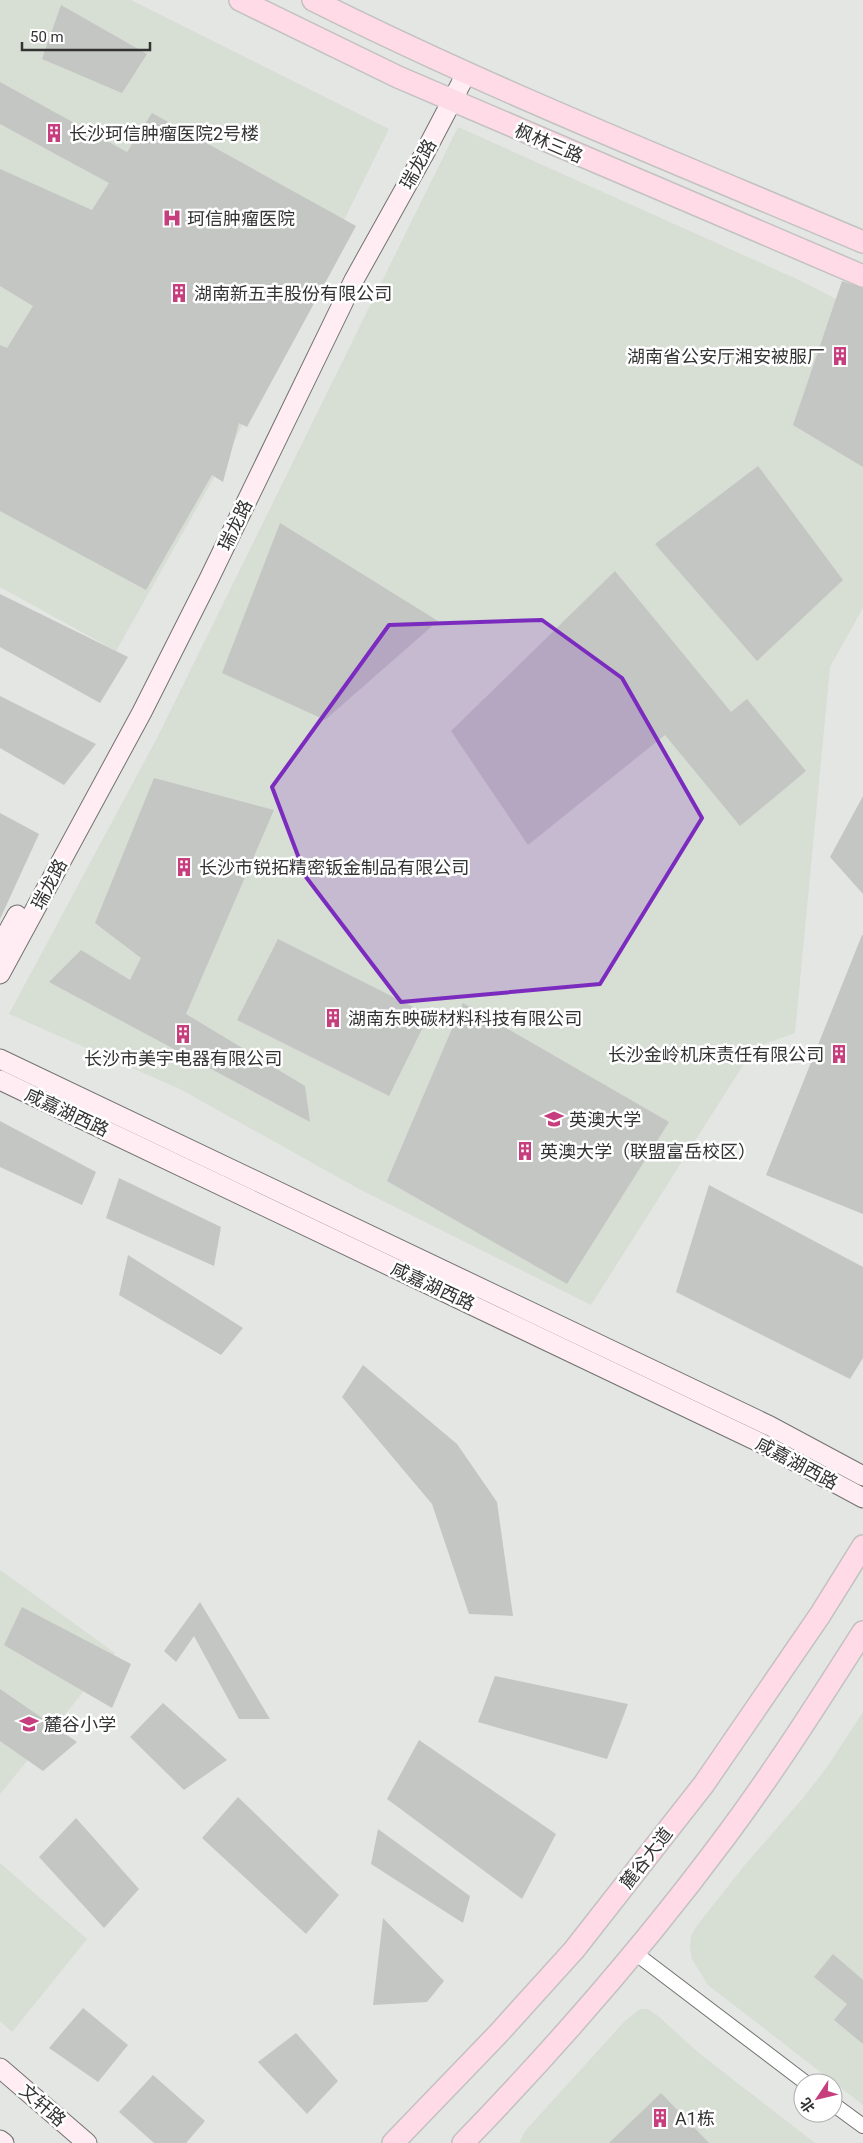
<svg xmlns="http://www.w3.org/2000/svg" width="863" height="2143" font-family="Roboto,'Noto Sans SC',sans-serif">
  <style>
    .built { fill: #d7ded4 }
    .building { fill: #c4c6c3 }
    .lines { fill: none; stroke-linecap: round; stroke-linejoin: round }
    .street-casing { stroke: #717370; stroke-width: 16 }
    .secondary-casing { stroke: #717370; stroke-width: 21 }
    .primary-casing { stroke: #c2c2c2; stroke-width: 24 }
    .street { stroke: #fff; stroke-width: 14 }
    .secondary { stroke: #ffedf3; stroke-width: 19 }
    .primary { stroke: #ffdae7; stroke-width: 21 }
    .marked { fill: #7b2cbf; fill-opacity: 0.2; stroke: #7b2cbf; stroke-width: 4; stroke-linejoin: round }
    .labels { text-anchor: middle; dominant-baseline: central; stroke-width: 5; stroke-linejoin: round; paint-order: stroke }
    .poi-label { font-size: 18px; fill: #323332; stroke: #fff; text-anchor: start }
    .street-label { font-size: 18px; fill: #323332; stroke: #fff }
  </style>
  <rect width="100%" height="100%" fill="#e4e6e3"/>
  <g class="built">
    <path d="M0 0H131L389 129 233 444 116 651 0 587Z"/>
    <path d="M458 127 799 280 863 313V608L830 667 795 1033 754 1048 591 1305 361 1190 180 1089 9 1014 157 738Z"/>
    <path d="M0 1570 115 1653 0 1794Z"/>
    <path d="M863 1712V2105L708 1985 692 1959 690 1947 691 1936 696 1927 744 1866 803 1798 827 1767Z"/>
    <path d="M0 1863 87 1939 12 2032 0 2021Z"/>
    <path d="M640 2009H648L658 2016 700 2054 815 2143H519L525 2131 624 2022Z"/>
  </g>
  <g class="building">
    <path d="M61 5 147 54 122 93 42 59Z"/>
    <path d="M0 82 127 152 152 113 356 226 247 427 239 423 223 482 212 475 146 590 0 511V345L7 348 33 306 0 286V169L92 210 109 183 0 124Z"/>
    <path d="M842 281 863 288V467L793 425Z"/>
    <path d="M758 466 843 580 757 661 655 544Z"/>
    <path d="M280 523 438 621 325 720 222 673Z"/>
    <path d="M615 571 731 712 747 699 806 771 740 826 665 735 528 845 451 731Z"/>
    <path d="M0 594 128 657 100 703 0 647Z"/>
    <path d="M0 696 96 744 64 785 0 748Z"/>
    <path d="M154 778 274 810 186 1014 305 1086 310 1122 49 982 81 950 130 980 141 958 95 923Z"/>
    <path d="M863 796V894L830 857Z"/>
    <path d="M0 813 39 834 0 919Z"/>
    <path d="M862 935H863V1214L766 1175Z"/>
    <path d="M278 939 429 1015 389 1096 237 1020Z"/>
    <path d="M463 1003 669 1122 567 1284 387 1181Z"/>
    <path d="M0 1121 96 1172 82 1205 0 1167Z"/>
    <path d="M119 1178 221 1227 214 1266 106 1218Z"/>
    <path d="M709 1185 863 1267V1358L850 1379 676 1292Z"/>
    <path d="M128 1255 243 1328 221 1355 119 1295Z"/>
    <path d="M363 1365 457 1444 497 1502 513 1616 469 1614 432 1504 342 1397Z"/>
    <path d="M200 1602 270 1719H239L194 1636 176 1662 164 1651Z"/>
    <path d="M22 1607 131 1664 112 1708 4 1645Z"/>
    <path d="M495 1676 628 1704 607 1759 478 1722Z"/>
    <path d="M0 1689 77 1742 43 1771 0 1741Z"/>
    <path d="M163 1703 227 1760 184 1790 130 1737Z"/>
    <path d="M419 1740 556 1834 522 1899 387 1799Z"/>
    <path d="M238 1797 339 1895 306 1934 202 1838Z"/>
    <path d="M76 1818 139 1889 104 1928 39 1857Z"/>
    <path d="M378 1829 470 1896 463 1923 371 1864Z"/>
    <path d="M383 1918 444 1981 427 2002 373 2005Z"/>
    <path d="M833 1954 863 1980V2044L834 2020 847 2004 814 1977Z"/>
    <path d="M83 2008 128 2045 98 2082 49 2048Z"/>
    <path d="M296 2033 338 2081 307 2114 258 2062Z"/>
    <path d="M153 2075 205 2121 186 2143H154L119 2112Z"/>
    <path d="M661 2093 709 2143H609Z"/>
  </g>
  <g class="lines">
    <g class="street-casing">
      <g id="street">
        <path d="M635 1953 806 2083"/>
        <path d="M833 2104 863 2126"/>
      </g>
    </g>
    <g class="secondary-casing">
      <g id="secondary">
        <path d="M0 946 17 915"/>
        <path d="M0 974 142 712 208 581 354 280 423 156 466 74"/>
        <path d="M0 1059 770 1426 863 1476"/>
        <path d="M0 1080 761 1443 863 1498"/>
        <path d="M0 2068 87 2143"/>
        <path d="M0 2140 4 2143"/>
      </g>
    </g>
    <g class="primary-casing">
      <g id="primary">
        <path d="M240 0 398 77 863 276"/>
        <path d="M313 0C493 90 679 164 863 242"/>
        <path d="M393 2143 498 2034 574 1950 704 1784 820 1615 863 1546"/>
        <path d="M463 2143C558 2045 645 1945 726 1836 775 1770 819 1701 863 1632"/>
      </g>
    </g>
    <use href="#street" class="street"/>
    <use href="#secondary" class="secondary"/>
    <use href="#primary" class="primary"/>
  </g>
  <path class="marked" d="M542 620 622 678 702 818 600 984 401 1002 306 877 272 787 389 625Z"/>
  <defs>
    <g id="building-bare" transform="scale(1.5)"><path d="M-4-6H4V6H1V3H-1V6H-4ZM-2.5-4.3h1.7v1.8h-1.7ZM.8-4.3h1.7v1.8H.8ZM-2.5-1h1.7V.8h-1.7ZM.8-1h1.7V.8H.8Z" fill="#c63e7d" stroke="#fff" stroke-width="2.5" paint-order="stroke"/></g>
    <g id="hospital-bare" transform="scale(1.5)"><path d="M-5-5h3v3.5h4V-5h3V5h-3V1.5h-4V5h-3Z" fill="#c63e7d" stroke="#fff" stroke-width="2.5" paint-order="stroke"/></g>
    <g id="university-bare" transform="scale(1.5)"><path d="M0-5L7-2L0 1L-7-2ZM-4 1L0 2.5L4 1V4Q0 6-4 4Z" fill="#c63e7d" stroke="#fff" stroke-width="2.5" paint-order="stroke"/></g>
    <g id="school-bare" transform="scale(1.5)"><path d="M0-5L7-2L0 1L-7-2ZM-4 1L0 2.5L4 1V4Q0 6-4 4Z" fill="#c63e7d" stroke="#fff" stroke-width="2.5" paint-order="stroke"/></g>
  </defs>
  <g fill-rule="evenodd">
    <use href="#building-bare" x="54" y="133"/>
    <use href="#hospital-bare" x="172" y="218"/>
    <use href="#building-bare" x="179" y="293"/>
    <use href="#building-bare" x="840" y="356"/>
    <use href="#building-bare" x="184" y="867"/>
    <use href="#building-bare" x="333" y="1018"/>
    <use href="#building-bare" x="183" y="1034"/>
    <use href="#building-bare" x="839" y="1054"/>
    <use href="#university-bare" x="554" y="1119"/>
    <use href="#building-bare" x="525" y="1151"/>
    <use href="#school-bare" x="29" y="1724"/>
    <use href="#building-bare" x="660" y="2118"/>
  </g>
  <g class="labels">
    <g class="poi-label">
      <text x="69" y="133">长沙珂信肿瘤医院2号楼</text>
      <text x="187" y="218">珂信肿瘤医院</text>
      <text x="194" y="293">湖南新五丰股份有限公司</text>
      <text x="825" y="356" text-anchor="end">湖南省公安厅湘安被服厂</text>
      <text x="199" y="867">长沙市锐拓精密钣金制品有限公司</text>
      <text x="348" y="1018">湖南东映碳材料科技有限公司</text>
      <text x="824" y="1054" text-anchor="end">长沙金岭机床责任有限公司</text>
      <text x="183" y="1058" text-anchor="middle">长沙市美宇电器有限公司</text>
      <text x="569" y="1119">英澳大学</text>
      <text x="540" y="1151">英澳大学（联盟富岳校区）</text>
      <text x="44" y="1724">麓谷小学</text>
      <text x="675" y="2118">A1栋</text>
    </g>
    <g class="street-label">
      <text transform="translate(549 143) rotate(23)">枫林三路</text>
      <text transform="translate(418 164) rotate(-61)">瑞龙路</text>
      <text transform="translate(235 525) rotate(-64)">瑞龙路</text>
      <text transform="translate(49 884) rotate(-62)">瑞龙路</text>
      <text transform="translate(67 1112) rotate(25)">咸嘉湖西路</text>
      <text transform="translate(433 1286) rotate(25)">咸嘉湖西路</text>
      <text transform="translate(797 1463) rotate(28)">咸嘉湖西路</text>
      <text transform="translate(646 1858) rotate(-52)">麓谷大道</text>
      <text transform="translate(43 2105) rotate(41)">文轩路</text>
    </g>
  </g>
  <g transform="translate(818 2098) rotate(235)"><circle r="24" fill="#ffffff" stroke="#adadad"/>
  <path d="M0-4L9 19L0 12L-9 19Z" fill="#c63e7d"/>
  <text y="-8" font-size="14" font-weight="bold" text-anchor="middle" fill="#323332">北</text>
  </g>
  <path d="M22 42v8h128v-8" fill="none" stroke="#323332" stroke-width="2.5"/>
  <text x="30" y="42" font-size="15" fill="#323332" stroke="#ffffff" stroke-width="4" paint-order="stroke">50 m</text>
</svg>
